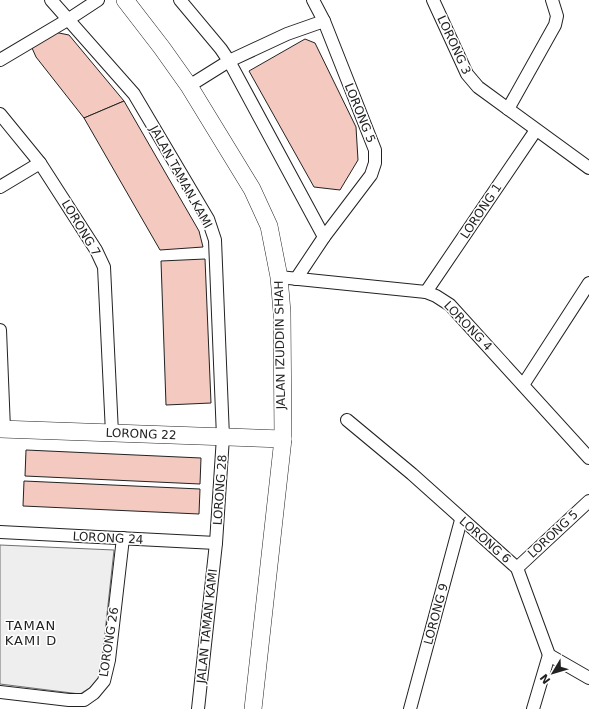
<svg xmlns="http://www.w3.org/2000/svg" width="589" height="709" font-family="'DejaVu Sans',sans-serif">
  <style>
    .green { fill: #eee; stroke: #6f6f6f }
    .building { fill: #f3c9c0; stroke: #222 }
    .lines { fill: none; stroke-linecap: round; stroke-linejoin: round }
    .street-casing { stroke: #222; stroke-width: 14 }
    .secondary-casing { stroke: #222; stroke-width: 18 }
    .street { stroke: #fff; stroke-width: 12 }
    .secondary { stroke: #fff; stroke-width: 17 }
    .labels { text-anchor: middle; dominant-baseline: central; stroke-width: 3; stroke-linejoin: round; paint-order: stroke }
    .street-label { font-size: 12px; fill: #222; stroke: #fff }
    .neighbourhood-label { font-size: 13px; letter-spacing: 1px; fill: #222; stroke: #fff }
  </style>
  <rect width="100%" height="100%" fill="#fff"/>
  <path class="green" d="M0 545 114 550 100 678 91 687 80 694 0 684Z"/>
  <g class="building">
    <path d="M54 32 69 35 124 101 84 118 36 57 32 48Z"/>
    <path d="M305 39 315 43 356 127 358 160 340 190 314 187 249 71Z"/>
    <path d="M124 101 199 231 203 247 160 250 84 118Z"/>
    <path d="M205 259 211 403 166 405 161 261Z"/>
    <path d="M26 450 201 458 200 484 25 476Z"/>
    <path d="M24 481 200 489 199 514 23 506Z"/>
  </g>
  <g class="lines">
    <g class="street-casing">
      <g id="street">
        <path d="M51 0 134 94 208 219 215 240 223 437 216 543 198 709"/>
        <path d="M180 0 221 49 229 61 324 237"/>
        <path d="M433 0 467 74 478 87 589 168"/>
        <path d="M0 60 69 19 98 0"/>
        <path d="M189 86 229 61 287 34 324 21"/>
        <path d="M508 109 555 25 557 16 552 0"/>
        <path d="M0 114 40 163 96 250 104 267 112 433"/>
        <path d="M0 187 40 163"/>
        <path d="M279 277 426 292 436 296 450 305 589 458"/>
        <path d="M296 279 324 237 371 175 375 163V150L324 21 313 0"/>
        <path d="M426 292 536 130"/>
        <path d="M0 330 4 429"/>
        <path d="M523 385 589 283"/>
        <path d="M347 420 412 474 517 568 549 655 589 678"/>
        <path d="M0 532 216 543"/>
        <path d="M517 568 589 501"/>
        <path d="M0 692 69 700H84L94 693 104 681 109 660 123 538"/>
        <path d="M410 709 461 520"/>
        <path d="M533 709 549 655"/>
      </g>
    </g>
    <g class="secondary-casing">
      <g id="secondary">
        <path d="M125 0 162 48 189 86 252 189 269 226 279 277 282 312 283 439 253 709"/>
        <path d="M0 429 283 439"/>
      </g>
    </g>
    <use href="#street" class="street"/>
    <use href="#secondary" class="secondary"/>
  </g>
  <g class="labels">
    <g class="street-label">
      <text transform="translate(454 45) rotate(65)">LORONG 3</text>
      <text transform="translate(360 113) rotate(68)">LORONG 5</text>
      <text transform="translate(181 177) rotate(61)">JALAN TAMAN KAMI</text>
      <text transform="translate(481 211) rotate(-56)">LORONG 1</text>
      <text transform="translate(81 228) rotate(59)">LORONG 7</text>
      <text transform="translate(468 326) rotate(46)">LORONG 4</text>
      <text transform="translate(280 345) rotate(-91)">JALAN IZUDDIN SHAH</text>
      <text transform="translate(141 434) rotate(2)">LORONG 22</text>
      <text transform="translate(220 490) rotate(-86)">LORONG 28</text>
      <text transform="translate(553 534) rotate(-43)">LORONG 5</text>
      <text transform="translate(108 538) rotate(3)">LORONG 24</text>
      <text transform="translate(485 540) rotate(41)">LORONG 6</text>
      <text transform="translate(436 614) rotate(-75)">LORONG 9</text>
      <text transform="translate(207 626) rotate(-84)">JALAN TAMAN KAMI</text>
      <text transform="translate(109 642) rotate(-81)">LORONG 26</text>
    </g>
    <g class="neighbourhood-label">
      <text x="31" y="625">TAMAN<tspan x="31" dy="15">KAMI D</tspan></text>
    </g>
  </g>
  <g transform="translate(553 673) rotate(232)" stroke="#ffffff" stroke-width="3" paint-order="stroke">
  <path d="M0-3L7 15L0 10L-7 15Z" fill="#222222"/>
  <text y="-6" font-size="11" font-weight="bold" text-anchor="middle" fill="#222222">N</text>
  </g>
</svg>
